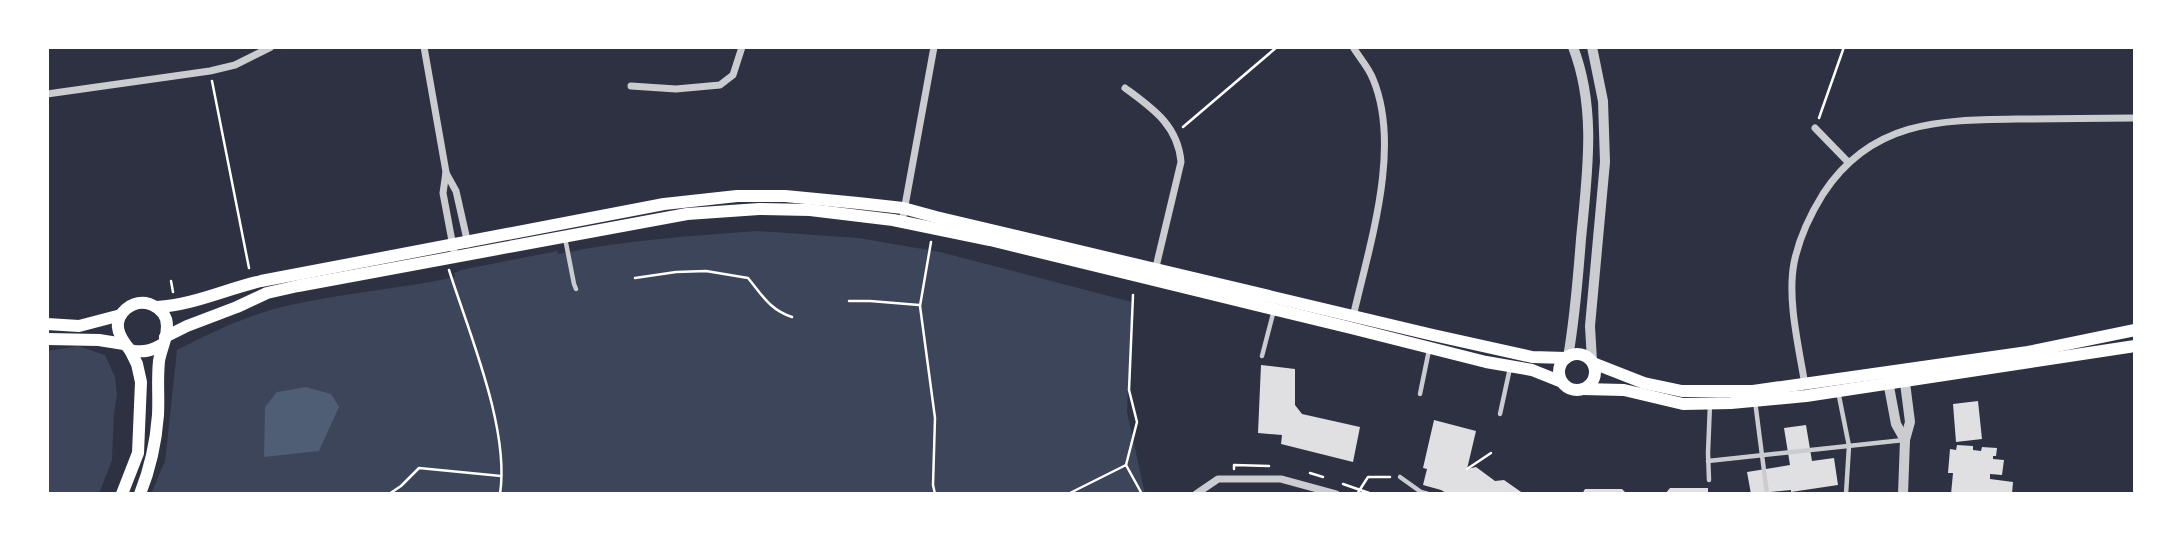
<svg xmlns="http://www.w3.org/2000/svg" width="2182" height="541" font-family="'Work Sans',sans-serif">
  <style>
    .green { fill: #3c4559 }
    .water { fill: #4f5d75 }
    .building { fill: #e0e0e3 }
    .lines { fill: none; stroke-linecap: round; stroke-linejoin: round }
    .path { stroke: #fff; stroke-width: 2.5 }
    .service { stroke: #caccd0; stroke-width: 4.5 }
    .minor { stroke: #caccd0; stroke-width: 7 }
    .tertiary { stroke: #caccd0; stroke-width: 10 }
    .secondary { stroke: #fff; stroke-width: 12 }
  </style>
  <rect width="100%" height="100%" fill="#2d3142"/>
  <g class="green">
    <path d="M757 231 859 238 940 252 1132 302 1127 412 1145 494H151L165 461 177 350C212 332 247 315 286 306 341 293 399 289 455 277L454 273 461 270 557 251 558 254C623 240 691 236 757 231Z"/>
    <path d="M78 346 105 355 115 377 117 395 114 413 112 460 99 494H47V351Z"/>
  </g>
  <path class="water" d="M306 387 331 394 339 407 319 451 264 457 265 407 277 392Z"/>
  <g class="building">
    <path d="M1261 365 1295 369V405L1302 414 1360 427 1353 462 1281 444 1282 435 1258 433Z"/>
    <path d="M1978 401 1982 439 1956 442 1953 404Z"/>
    <path d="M1434 420 1476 431 1467 469 1476 467 1495 481 1504 480 1524 494H1448L1441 490 1423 485 1427 469 1423 468Z"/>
    <path d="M1806 425 1812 461 1834 458 1838 485 1791 492V490L1751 494 1747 472 1790 465 1784 428Z"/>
    <path d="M1957 445 1973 446V450L1981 451 1982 447 1997 448 1996 456H1993V459L2004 460 2002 475 1990 474V479L2013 482 2012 494H1951L1953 473H1948L1950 449 1956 450Z"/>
    <path d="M1670 488H1708V494H1665Z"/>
    <path d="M1585 489H1622L1627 494H1582Z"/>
  </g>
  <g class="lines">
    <g class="path">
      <path d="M212 81 249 268"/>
      <path d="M1819 118 1844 47"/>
      <path d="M1183 127 1277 47"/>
      <path d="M931 242 920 306 935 418 933 485 935 494"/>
      <path d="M449 270C469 333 510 429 500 494"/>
      <path d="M635 278 676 272 706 271 748 278C762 295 770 310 792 317"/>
      <path d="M171 281 173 292"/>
      <path d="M849 301H870L919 305"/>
      <path d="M1126 465 1137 422 1129 390 1133 295"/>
      <path d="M1234 469V465L1269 466"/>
      <path d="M1467 469 1491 453"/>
      <path d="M1310 473 1323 477"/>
      <path d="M1343 484 1372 494"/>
      <path d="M389 494 401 486 419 468 501 476"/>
      <path d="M1068 494 1126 465 1142 494"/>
      <path d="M1357 494 1368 477H1390"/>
    </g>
    <g class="service">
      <path d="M565 238 574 284 576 289"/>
      <path d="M1262 356 1274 310"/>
      <path d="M1838 391 1849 446 1846 494"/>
      <path d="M1420 394 1429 350"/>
      <path d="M1755 401 1767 494"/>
      <path d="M1500 414 1510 368"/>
      <path d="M1708 461 1904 440"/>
      <path d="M1400 477 1421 492 1428 494"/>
      <path d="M1709 480 1708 453 1710 404"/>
    </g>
    <g class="minor">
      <path d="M424 47 446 172 443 193 455 257"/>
      <path d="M1353 47C1359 57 1369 68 1373 79 1402 148 1369 246 1353 317"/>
      <path d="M631 86 676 89 720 85 733 75 742 47"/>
      <path d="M1125 88C1152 108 1178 125 1181 162L1155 271"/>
      <path d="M47 94 210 71 235 65 271 47"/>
      <path d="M1815 128 1848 162"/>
      <path d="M446 173 456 191 468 244"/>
      <path d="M902 222 934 47"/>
      <path d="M1805 385C1799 348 1787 300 1794 263 1799 238 1810 215 1823 194 1872 119 1942 120 2022 119 2060 119 2097 118 2135 118"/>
      <path d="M1196 494 1218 479H1281L1336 494"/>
    </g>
    <g class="tertiary">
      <path d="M1568 357C1575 318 1578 278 1581 239 1587 175 1597 109 1573 47"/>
      <path d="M1592 361 1590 326 1605 162 1603 101 1592 47"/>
      <path d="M1887 376 1896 424 1905 440"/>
      <path d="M1903 494 1905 440 1910 422 1904 375"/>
    </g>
    <g class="secondary">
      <path d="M157 307C193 305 226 289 261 281L664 204 737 196H785L858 203 903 208 936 217 1433 335 1532 357 1566 358"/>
      <path d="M47 324 79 326 121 315"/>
      <path d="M165 337 187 326 237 307 267 293 298 286 687 214 759 209 810 210 893 220 990 240 1351 328 1486 362 1532 370 1562 382"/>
      <path d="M47 339 99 340 124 344"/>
      <circle cx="1577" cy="372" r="18"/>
      <path d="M1593 363 1644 383 1682 391H1753L2028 352 2135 330"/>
      <path d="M1583 389 1624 390 1683 404 1731 403 1806 396 2135 346"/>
      <path d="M122 494 138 453 141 382 137 364 130 350"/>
      <path d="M140 494C150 469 156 442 158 415 159 397 157 379 159 361 161 348 170 333 166 319 163 311 155 305 146 303 139 302 132 304 126 309 111 322 119 337 130 350 143 353 151 351 163 344"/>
    </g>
  </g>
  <rect width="2182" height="541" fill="none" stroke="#ffffff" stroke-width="98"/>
</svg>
